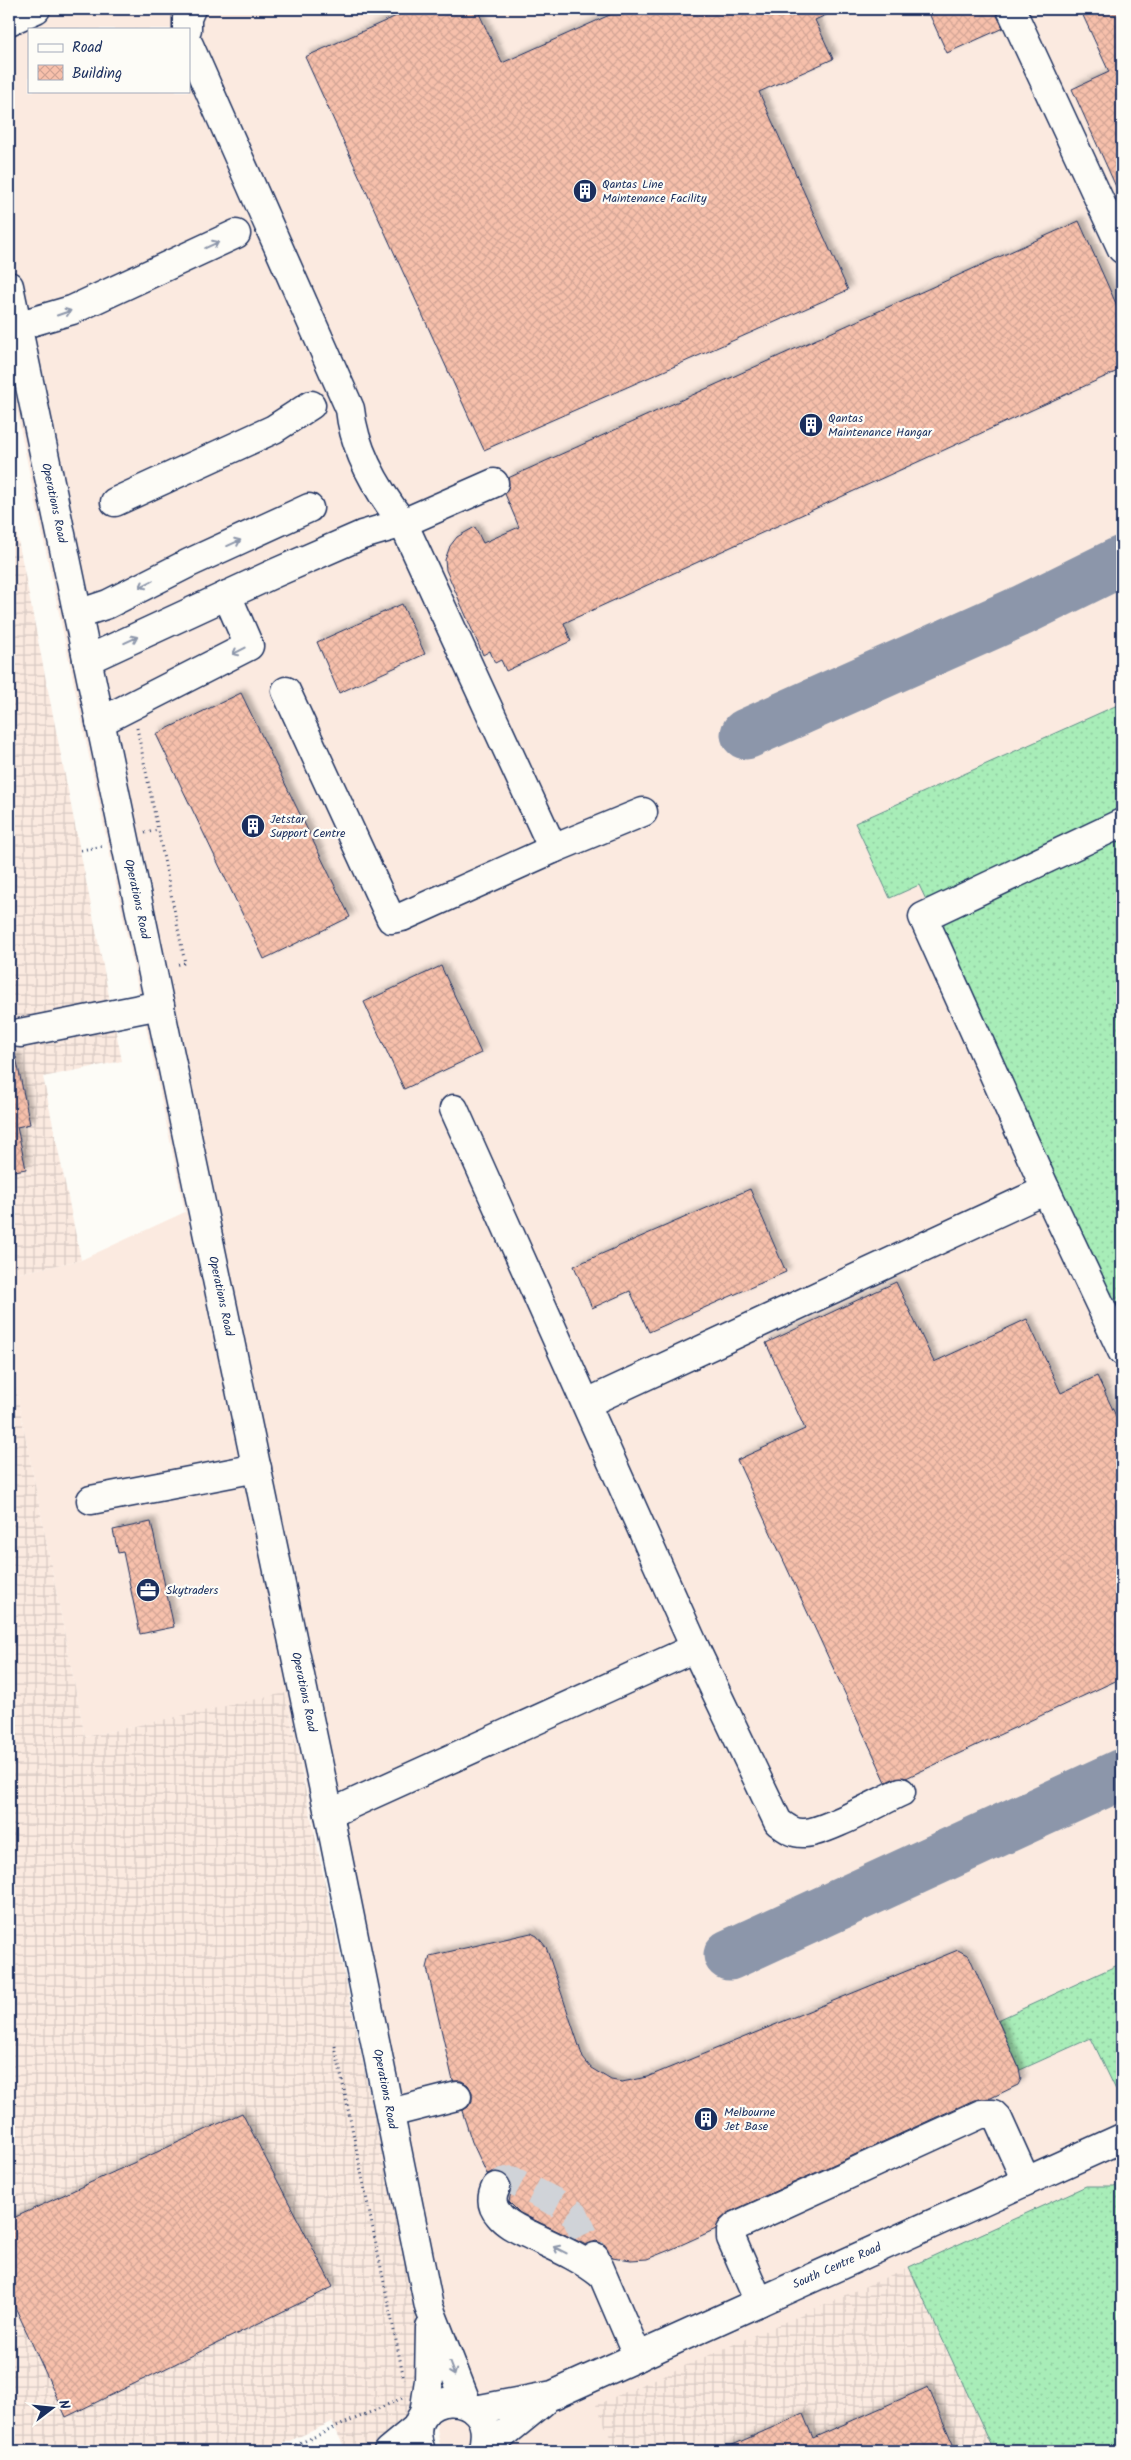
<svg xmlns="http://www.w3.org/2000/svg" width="1131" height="2460" font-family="Kalam,sans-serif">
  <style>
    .built { fill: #fbeae0; fill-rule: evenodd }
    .industrial { fill: url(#industrial-grid) }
    .grass { fill: url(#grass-dots); stroke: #628e8b }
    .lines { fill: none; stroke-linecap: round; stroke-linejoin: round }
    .taxiway { stroke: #8c96aa; stroke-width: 51 }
    .building { fill: url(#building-cross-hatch); stroke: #1b2f5e; filter: url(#shadow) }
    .minor-tunnel { stroke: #d0d3d8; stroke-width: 28; stroke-dasharray: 28 14; stroke-linecap: butt }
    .minor-casing { stroke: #1b2f5e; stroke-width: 31 }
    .path { stroke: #1b2f5e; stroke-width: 3; stroke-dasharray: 1 4; stroke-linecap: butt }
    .minor { stroke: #fdfcf7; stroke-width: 28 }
    .oneway { stroke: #8c96aa }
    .labels { text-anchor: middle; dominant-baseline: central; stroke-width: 4.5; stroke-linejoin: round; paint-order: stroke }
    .poi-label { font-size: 12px; fill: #1b2f5e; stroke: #fdfcf7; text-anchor: start }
    .street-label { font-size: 12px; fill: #1b2f5e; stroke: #fdfcf7 }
  </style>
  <defs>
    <pattern id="industrial-grid" width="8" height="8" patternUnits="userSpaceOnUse" patternTransform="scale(1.25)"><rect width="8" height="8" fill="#fbeae0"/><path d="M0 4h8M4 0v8" fill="none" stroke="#d7c9c3"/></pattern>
    <pattern id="grass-dots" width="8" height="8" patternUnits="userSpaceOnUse" patternTransform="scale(1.25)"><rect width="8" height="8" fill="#a8edb8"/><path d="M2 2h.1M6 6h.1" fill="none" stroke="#90cca1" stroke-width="1.8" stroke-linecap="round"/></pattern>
    <pattern id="building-cross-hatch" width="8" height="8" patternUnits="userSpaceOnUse" patternTransform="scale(1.25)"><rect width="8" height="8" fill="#f7c0ab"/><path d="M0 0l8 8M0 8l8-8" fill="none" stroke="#d3a596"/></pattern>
    <filter id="shadow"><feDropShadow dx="4.5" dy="-4.5" stdDeviation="2.5" flood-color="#0004"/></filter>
  </defs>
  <rect width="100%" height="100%" fill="#fdfcf7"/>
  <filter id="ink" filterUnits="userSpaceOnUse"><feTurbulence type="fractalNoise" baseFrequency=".02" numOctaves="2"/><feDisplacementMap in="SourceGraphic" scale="10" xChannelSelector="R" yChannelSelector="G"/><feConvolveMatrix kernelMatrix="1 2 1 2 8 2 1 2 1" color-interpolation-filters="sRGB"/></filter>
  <g filter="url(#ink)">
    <path class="built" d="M9 9H1122V2451H441L420 2333 331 1899 285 1694 85 1737 9 1354V1275L81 1260 185 1212 9 375ZM29 29H189V91H29Z"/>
    <g class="industrial">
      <path d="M9 495 122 1061 43 1077 81 1260 9 1275Z"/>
      <path d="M9 1354 85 1737 285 1693 420 2333 417 2394 407 2424 376 2451H346L332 2422 267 2451H9Z"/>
      <path d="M909 2267 994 2451H616L596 2405Z"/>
    </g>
    <g class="grass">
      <path d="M1122 703V815L928 904 919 885 890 898 855 823Z"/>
      <path d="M1122 835V1329L943 930 945 920Z"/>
      <path d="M1122 1963V2092L1118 2094 1091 2038 1020 2070 998 2020Z"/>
      <path d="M1122 2182V2451H994L909 2267 1086 2186H1114Z"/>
    </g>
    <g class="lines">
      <g class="taxiway">
        <path d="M746 734 1023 610 1122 561"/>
        <path d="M729 1955 1122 1774"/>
      </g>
    </g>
    <g class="building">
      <path d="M412 9H477L502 63 623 9H839L815 20 833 59 759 92 848 290 484 450 305 57Z"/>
      <path d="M927 9H994L1003 28 947 53Z"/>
      <path d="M1080 9H1122V200L1072 89 1109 72Z"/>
      <path d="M1079 221 1122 317V369L564 623 571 641 506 671 501 660 495 663 490 651 483 655 446 570 445 560 450 546 457 537 475 527 483 543 519 527 505 494 509 485 508 478Z"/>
      <path d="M402 604 425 654 339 693 317 642Z"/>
      <path d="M241 693 350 917 264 959 156 734Z"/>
      <path d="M441 966 481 1053 404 1089 364 1002Z"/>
      <path d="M16 1057 30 1124 17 1127 26 1169 9 1172V1058Z"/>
      <path d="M750 1189 786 1272 649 1332 630 1291 592 1308 574 1266Z"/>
      <path d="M896 1282 934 1362 1027 1319 1061 1393 1097 1376 1116 1416 1122 1413V1678L906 1778H895L886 1782 737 1460 805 1429 766 1343Z"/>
      <path d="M151 1522 174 1627 140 1634 123 1552 118 1553 113 1530Z"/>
      <path d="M531 1933 537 1936 546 1947 583 2058 591 2068 611 2080 622 2082 647 2077 958 1950 969 1956 1019 2068 1021 2079 1018 2085 991 2098 974 2100 730 2212 720 2220 716 2229 672 2249 647 2259 631 2260 612 2257 604 2244 596 2241 586 2245 520 2213 509 2202 512 2186 509 2178 502 2173 495 2171 487 2174 472 2142 462 2111 468 2107 472 2101V2092L468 2085 462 2081H453L427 1968 430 1956Z"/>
      <path d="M242 2113 333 2287 66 2417 9 2294V2220Z"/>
      <path d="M928 2387 956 2451H719L803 2414 813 2438Z"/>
    </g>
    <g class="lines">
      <path class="minor-tunnel" d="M496 2187 503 2182 512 2180 565 2207 575 2215 592 2252"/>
      <g class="minor-casing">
        <g id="minor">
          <path d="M1011 9 1122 249"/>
          <path d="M9 21 36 9"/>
          <path d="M187 29V18L191 9"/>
          <path d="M189 45 350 409C354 450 378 491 403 523L553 849"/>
          <path d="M9 286 329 1814 429 2307 467 2404"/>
          <path d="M17 326 72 310 236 234"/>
          <path d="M115 502 274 429 311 405"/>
          <path d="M78 614 108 604 189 563 309 508"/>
          <path d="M87 660 275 573 362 535 403 523 494 483"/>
          <path d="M286 691 391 919 402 917 553 849 643 812"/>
          <path d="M100 722 249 646 227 595"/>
          <path d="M1122 823 923 917 1046 1190 1122 1351"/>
          <path d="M20 1033 160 1005"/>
          <path d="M454 1109 695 1648 778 1822C786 1828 794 1834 805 1833 826 1832 879 1802 901 1792"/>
          <path d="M587 1403 1046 1190"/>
          <path d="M91 1500 257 1468"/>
          <path d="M329 1814 695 1648"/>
          <path d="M390 2113 457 2096"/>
          <path d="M496 2187C491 2197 491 2206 499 2215 506 2224 518 2229 528 2234 553 2246 580 2257 602 2275"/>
          <path d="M595 2257 638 2357"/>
          <path d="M759 2302 731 2238V2231L736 2226 981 2114H993L998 2119 1026 2181"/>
          <path d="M475 2410 553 2395 1122 2138"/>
          <path d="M424 2414 429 2380 430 2328"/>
          <path d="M388 2451 417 2427"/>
          <path d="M421 2451C396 2388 503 2382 482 2451"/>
          <path d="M483 2451 543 2402"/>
        </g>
      </g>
      <g class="path">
        <path d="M137 728 158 830"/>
        <path d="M145 833 158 830 185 963 175 965"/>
        <path d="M81 850 104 846"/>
        <path d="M335 2046 404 2379"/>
        <path d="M282 2451 405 2397"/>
      </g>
      <use href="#minor" class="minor"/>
    </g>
    <defs><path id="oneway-shaft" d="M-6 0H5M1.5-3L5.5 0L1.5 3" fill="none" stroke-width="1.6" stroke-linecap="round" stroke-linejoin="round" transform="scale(1.25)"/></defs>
    <g class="oneway">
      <use href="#oneway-shaft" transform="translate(212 245) rotate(-25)"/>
      <use href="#oneway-shaft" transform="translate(64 313) rotate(-19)"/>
      <use href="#oneway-shaft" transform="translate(234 543) rotate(-24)"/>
      <use href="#oneway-shaft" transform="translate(146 584) rotate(153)"/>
      <use href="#oneway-shaft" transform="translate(131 640) rotate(-25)"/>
      <use href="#oneway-shaft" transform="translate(239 651) rotate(153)"/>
      <use href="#oneway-shaft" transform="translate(560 2250) rotate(-153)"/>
      <use href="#oneway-shaft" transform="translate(452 2369) rotate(69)"/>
    </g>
  </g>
  <defs>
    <g id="building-disc" transform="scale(1.25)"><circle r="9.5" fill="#1b2f5e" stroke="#fdfcf7"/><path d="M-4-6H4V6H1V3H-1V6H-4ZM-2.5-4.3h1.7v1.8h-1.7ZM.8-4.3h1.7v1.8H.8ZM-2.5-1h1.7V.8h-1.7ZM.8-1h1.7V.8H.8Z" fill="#fff"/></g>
    <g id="office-disc" transform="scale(1.25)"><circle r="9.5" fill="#1b2f5e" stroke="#fdfcf7"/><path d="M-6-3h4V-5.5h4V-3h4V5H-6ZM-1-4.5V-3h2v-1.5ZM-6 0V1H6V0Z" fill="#fff"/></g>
  </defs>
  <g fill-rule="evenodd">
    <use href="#building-disc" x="585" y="191"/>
    <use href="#building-disc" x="811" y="425"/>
    <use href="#building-disc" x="253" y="826"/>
    <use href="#office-disc" x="148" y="1590"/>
    <use href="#building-disc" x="706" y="2119"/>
  </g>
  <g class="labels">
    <g class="poi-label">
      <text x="602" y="184">Qantas Line<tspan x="602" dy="14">Maintenance Facility</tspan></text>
      <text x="828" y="418">Qantas<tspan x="828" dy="14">Maintenance Hangar</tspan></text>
      <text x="270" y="819">Jetstar<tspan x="270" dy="14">Support Centre</tspan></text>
      <text x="166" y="1590">Skytraders</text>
      <text x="724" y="2112">Melbourne<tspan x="724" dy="14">Jet Base</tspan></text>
    </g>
    <g class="street-label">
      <text transform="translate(54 503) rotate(78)">Operations Road</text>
      <text transform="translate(137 899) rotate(78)">Operations Road</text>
      <text transform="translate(221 1296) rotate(78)">Operations Road</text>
      <text transform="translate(304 1692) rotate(78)">Operations Road</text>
      <text transform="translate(385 2089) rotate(79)">Operations Road</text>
      <text transform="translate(837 2266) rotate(-24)">South Centre Road</text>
    </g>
  </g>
  <rect width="1131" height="2460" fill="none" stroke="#fdfcf7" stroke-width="30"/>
  <rect x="15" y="15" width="1101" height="2430" fill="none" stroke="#1b2f5e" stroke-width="2" filter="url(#ink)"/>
  <rect x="28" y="28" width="162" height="65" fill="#fdfcf7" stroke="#a3aaba"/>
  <rect x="38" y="44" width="25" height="8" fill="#fdfcf7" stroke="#a3aaba"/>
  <text x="72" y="52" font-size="15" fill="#1b2f5e">Road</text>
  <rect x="38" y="65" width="25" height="15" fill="url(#building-cross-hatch)" stroke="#a3aaba"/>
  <text x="72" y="78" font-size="15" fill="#1b2f5e">Building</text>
  <g transform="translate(52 2408) rotate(74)" stroke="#fdfcf7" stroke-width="4" paint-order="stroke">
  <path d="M0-4L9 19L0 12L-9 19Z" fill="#1b2f5e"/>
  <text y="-8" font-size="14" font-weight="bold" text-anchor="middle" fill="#1b2f5e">N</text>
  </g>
</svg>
